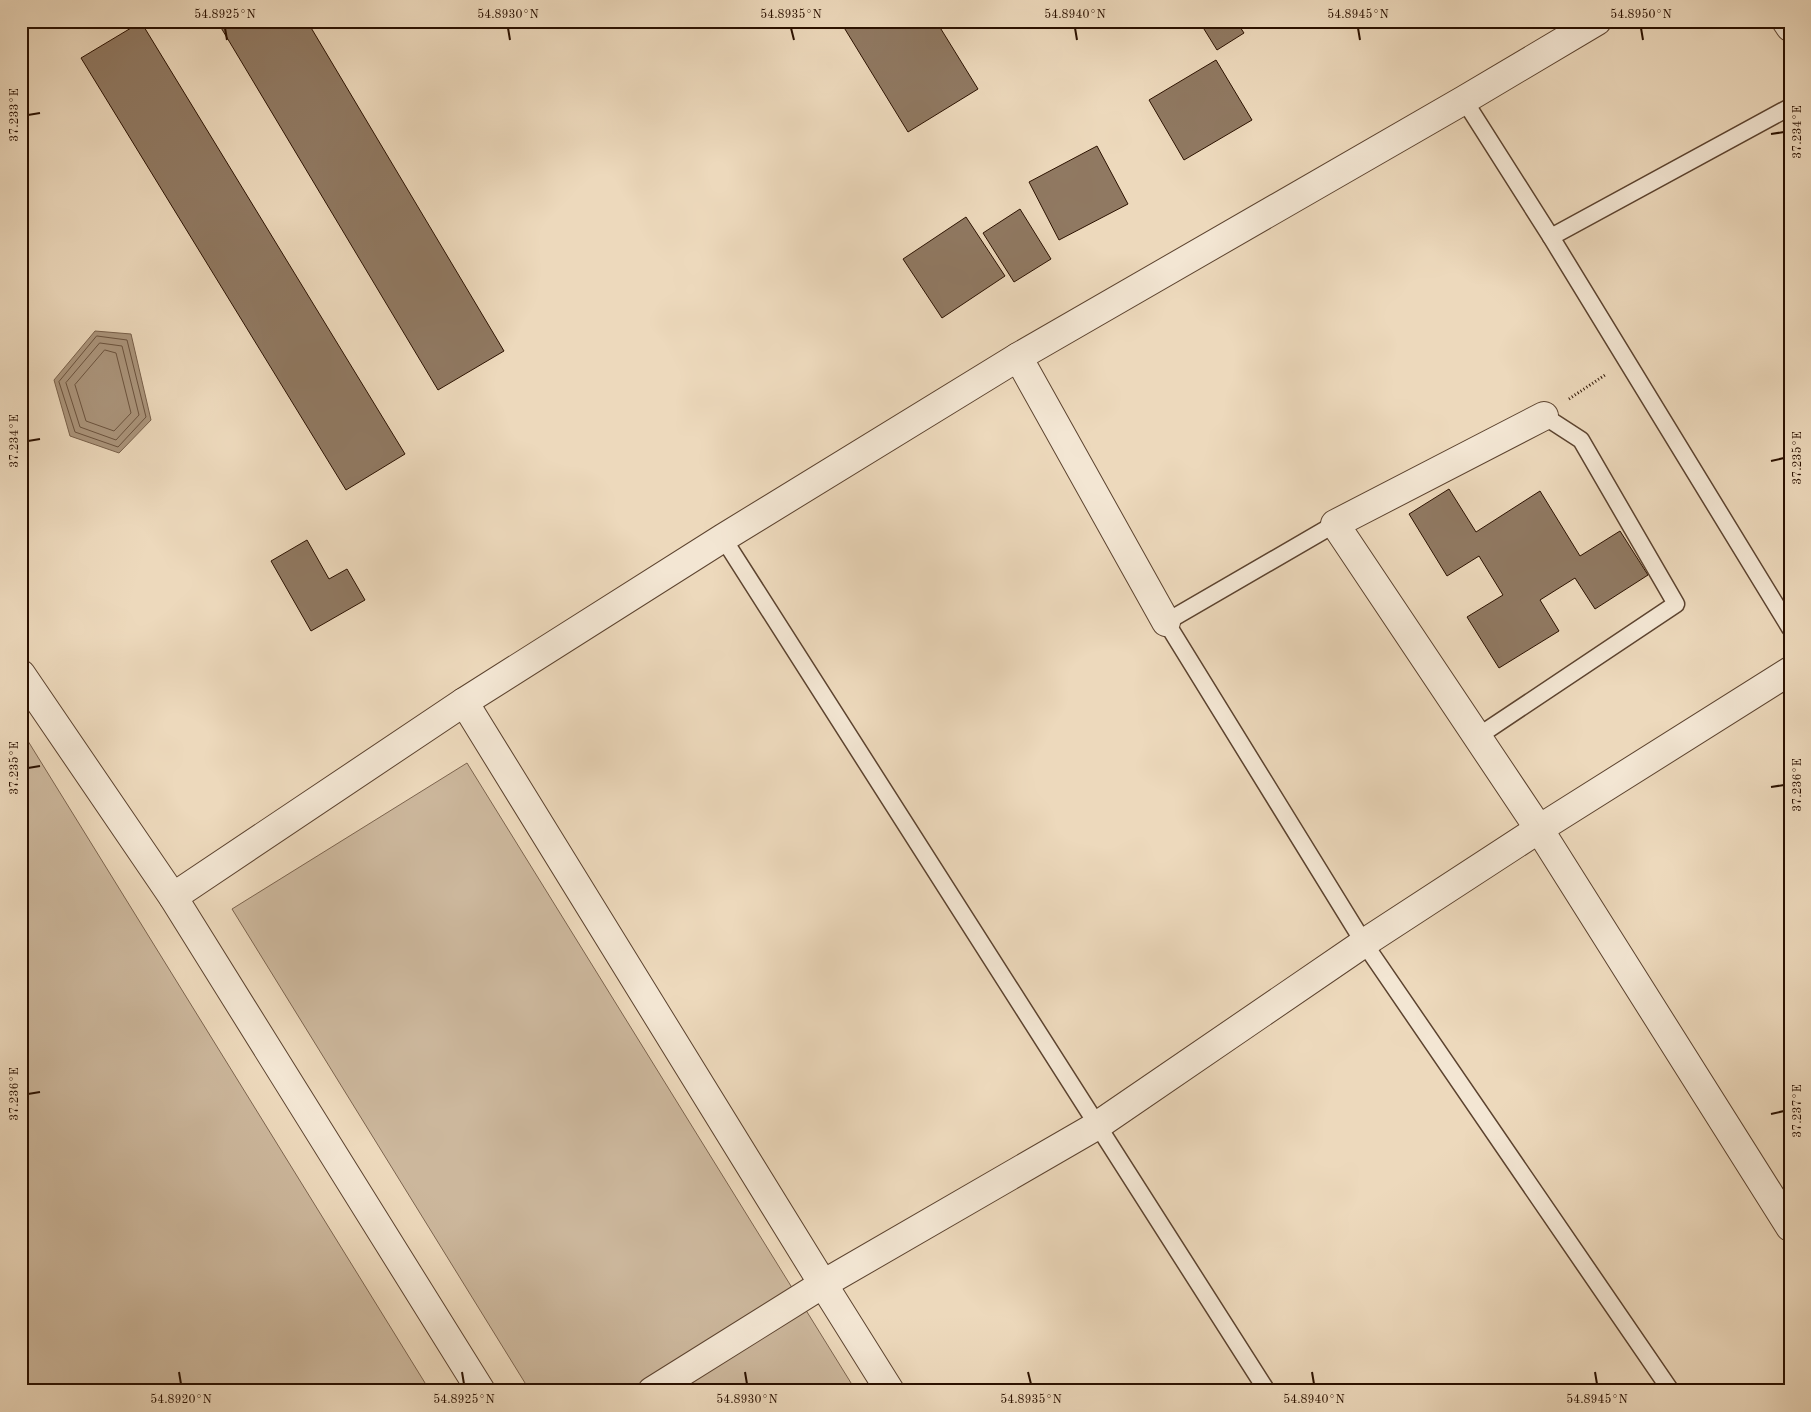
<svg xmlns="http://www.w3.org/2000/svg" width="1811" height="1412" font-family="'Old Standard TT',serif">
  <style>
    .green { fill: #ccb79c; stroke: #7c644e }
    .water { fill: #ab957c; stroke: #78604a }
    .lines { fill: none; stroke-linecap: round; stroke-linejoin: round }
    .shore { stroke: #6b533e; stroke-width: 1 }
    .building { fill: #907962; stroke: #2b1100 }
    .lane-casing { stroke: #5c432f; stroke-width: 19 }
    .street-casing { stroke: #5c432f; stroke-width: 30 }
    .path { stroke: #2b1100; stroke-width: 3; stroke-dasharray: 1 2.5; stroke-linecap: butt }
    .lane { stroke: #f3e6d3; stroke-width: 16 }
    .street { stroke: #f3e6d3; stroke-width: 28 }
    .ticks { fill: none; stroke: #2b1100; stroke-width: 2 }
    .neatline { fill: none; stroke: #2b1100; stroke-width: 2 }
    .ticks-label { font-size: 12px; text-anchor: middle; fill: #2b1100 }
  </style>
  <rect width="100%" height="100%" fill="#edd9bc"/>
  <filter id="stains"><feTurbulence type="fractalNoise" baseFrequency=".004" numOctaves="4"/><feColorMatrix values="0 0 0 0 .2 0 0 0 0 .09 0 0 0 0 .02 0 0 0 .5 -.17"/></filter>
  <radialGradient id="worn" r=".72"><stop offset=".6" stop-color="#630" stop-opacity="0"/><stop offset="1" stop-color="#630" stop-opacity=".3"/></radialGradient>
  <g class="green">
    <path d="M23 733 430 1391H21V734Z"/>
    <path d="M467 763 856 1391H530L232 909Z"/>
  </g>
  <path class="water" d="M95 331 131 334 151 420 119 453 70 436 54 380Z"/>
  <g class="lines">
    <g class="shore">
      <path d="M97 336 127 340 146 417 118 447 75 432 59 382Z"/>
      <path d="M100 343 122 346 139 415 116 440 80 427 66 383Z"/>
      <path d="M105 350 116 353 131 413 114 431 86 421 75 385Z"/>
    </g>
  </g>
  <g class="building">
    <path d="M217 21H307L504 351 438 390Z"/>
    <path d="M840 21H936L978 89 908 132Z"/>
    <path d="M1199 21H1236L1244 33 1217 50Z"/>
    <path d="M141 22 405 454 346 490 81 58Z"/>
    <path d="M1216 60 1252 120 1184 160 1149 100Z"/>
    <path d="M1097 146 1128 204 1059 240 1029 182Z"/>
    <path d="M1020 209 1051 259 1014 282 983 233Z"/>
    <path d="M966 217 1005 276 942 318 903 259Z"/>
    <path d="M1449 489 1476 532 1540 491 1580 556 1620 531 1648 575 1595 609 1575 578 1540 600 1559 631 1499 668 1467 617 1503 595 1479 556 1447 576 1409 514Z"/>
    <path d="M307 540 329 579 347 569 365 600 311 631 271 561Z"/>
  </g>
  <g class="lines">
    <g class="lane-casing">
      <g id="lane">
        <path d="M1464 100 1551 237 1790 628"/>
        <path d="M1551 237 1790 107"/>
        <path d="M1335 524 1166 622 1364 943 1671 1391"/>
        <path d="M723 538 1267 1391"/>
        <path d="M1477 737 1676 604 1581 440 1544 416"/>
      </g>
    </g>
    <g class="street-casing">
      <g id="street">
        <path d="M1786 21 1790 27"/>
        <path d="M1018 357 1166 622"/>
        <path d="M1544 416 1335 524 1539 829 1790 1227"/>
        <path d="M21 674 173 897 481 1391"/>
        <path d="M464 702 823 1284 890 1391"/>
        <path d="M173 897 464 702 723 538 1018 357 1464 100 1597 21"/>
        <path d="M652 1391 823 1284 1098 1125 1364 943 1539 829 1790 671"/>
      </g>
    </g>
    <path class="path" d="M1569 399 1605 375"/>
    <use href="#lane" class="lane"/>
    <use href="#street" class="street"/>
  </g>
  <path class="ticks" d="M225 28 227 40M508 28 510 40M791 28 794 40M1075 28 1077 40M1358 28 1360 40M1641 28 1643 40M28 115 40 113M1771 134 1784 132M28 441 40 439M1771 461 1784 458M28 768 40 766M1771 787 1784 785M28 1094 40 1092M1771 1114 1784 1111M179 1372 181 1384M462 1372 464 1384M745 1372 747 1384M1028 1372 1031 1384M1312 1372 1314 1384M1595 1372 1597 1384"/>
  <rect width="1811" height="1412" fill="none" stroke="#edd9bc" stroke-width="55"/>
  <rect x="28" y="28" width="1756" height="1356" class="neatline"/>
  <g class="ticks-label">
    <text x="225" y="18">54.8925°N</text>
    <text x="508" y="18">54.8930°N</text>
    <text x="791" y="18">54.8935°N</text>
    <text x="1075" y="18">54.8940°N</text>
    <text x="1358" y="18">54.8945°N</text>
    <text x="1641" y="18">54.8950°N</text>
    <text transform="translate(14 115) rotate(-90)" y="4">37.233°E</text>
    <text transform="translate(1797 132) rotate(-90)" y="4">37.234°E</text>
    <text transform="translate(14 441) rotate(-90)" y="4">37.234°E</text>
    <text transform="translate(1797 458) rotate(-90)" y="4">37.235°E</text>
    <text transform="translate(14 768) rotate(-90)" y="4">37.235°E</text>
    <text transform="translate(1797 785) rotate(-90)" y="4">37.236°E</text>
    <text transform="translate(14 1094) rotate(-90)" y="4">37.236°E</text>
    <text transform="translate(1797 1111) rotate(-90)" y="4">37.237°E</text>
    <text x="181" y="1403">54.8920°N</text>
    <text x="464" y="1403">54.8925°N</text>
    <text x="747" y="1403">54.8930°N</text>
    <text x="1031" y="1403">54.8935°N</text>
    <text x="1314" y="1403">54.8940°N</text>
    <text x="1597" y="1403">54.8945°N</text>
  </g>
  <rect width="100%" height="100%" filter="url(#stains)"/>
  <rect width="100%" height="100%" fill="url(#worn)"/>
</svg>
